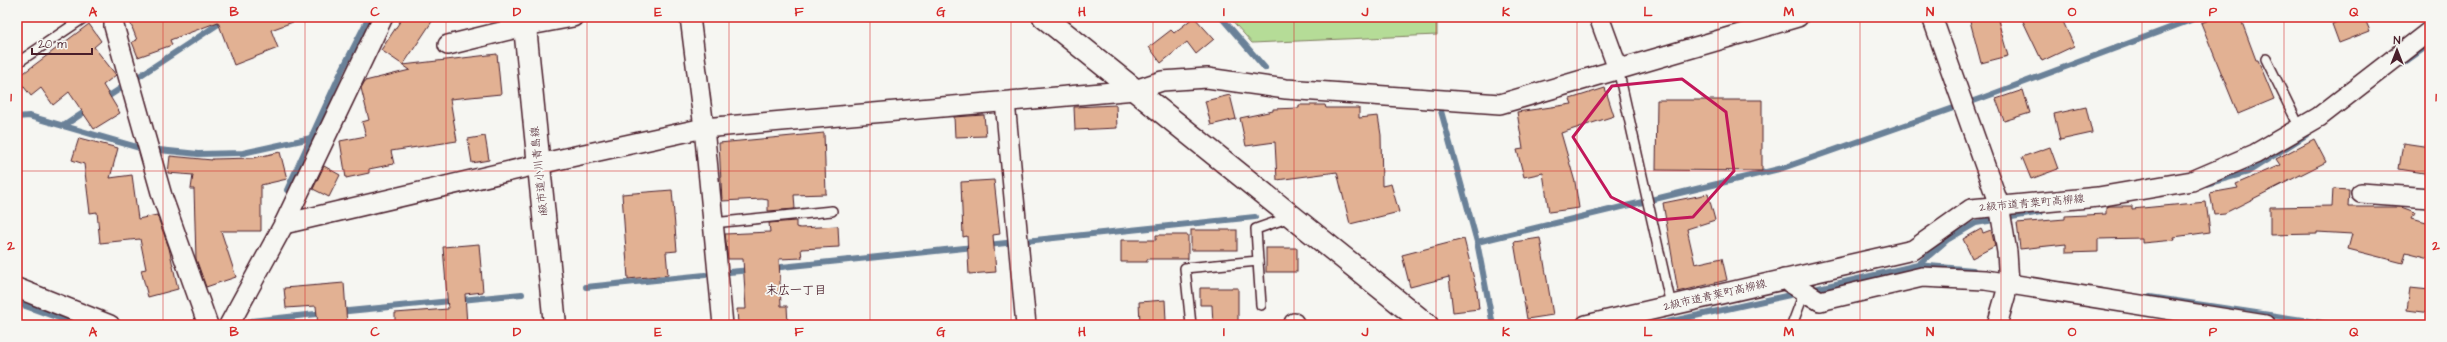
<svg xmlns="http://www.w3.org/2000/svg" width="2447" height="342" font-family="'Architects Daughter','Klee One',sans-serif">
  <style>
    .green { fill: #b5dc97; stroke: #807e61 }
    .lines { fill: none; stroke-linecap: round; stroke-linejoin: round }
    .stream { stroke: #6a8198; stroke-width: 6 }
    .building { fill: #e2b193; stroke: #4a1f2b }
    .lane-casing { stroke: #4a1f2b; stroke-width: 12 }
    .street-casing { stroke: #4a1f2b; stroke-width: 22 }
    .secondary-casing { stroke: #4a1f2b; stroke-width: 25 }
    .lane { stroke: #f6f6f2; stroke-width: 9 }
    .street { stroke: #f6f6f2; stroke-width: 19 }
    .secondary { stroke: #f6f6f2; stroke-width: 22 }
    .marked { fill: none; stroke: #c2185b; stroke-width: 3; stroke-linejoin: round }
    .grid { fill: none; stroke: #d62828; stroke-width: 1; stroke-opacity: 0.55 }
    .labels { text-anchor: middle; dominant-baseline: central; stroke-width: 3.5; stroke-linejoin: round; paint-order: stroke }
    .street-label { font-size: 11px; fill: #4a1f2b; stroke: #f6f6f2 }
    .neighbourhood-label { font-size: 12px; font-weight: bold; fill: #4a1f2b; stroke: #f6f6f2 }
    .neatline { fill: none; stroke: #d62828; stroke-width: 1.5 }
    .grid-label { font-size: 13px; text-anchor: middle; font-weight: bold; fill: #d62828 }
  </style>
  <rect width="100%" height="100%" fill="#f6f6f2"/>
  <filter id="ink" filterUnits="userSpaceOnUse"><feTurbulence type="fractalNoise" baseFrequency=".025" numOctaves="2"/><feDisplacementMap in="SourceGraphic" scale="8" xChannelSelector="R" yChannelSelector="G"/><feConvolveMatrix kernelMatrix="1 2 1 2 8 2 1 2 1" color-interpolation-filters="sRGB"/></filter>
  <g filter="url(#ink)">
    <path class="green" d="M1229 17H1437V35L1252 43Z"/>
    <g class="lines">
      <g class="stream">
        <path d="M1221 17 1265 68"/>
        <path d="M2402 64 2430 44"/>
        <path d="M103 100 229 17"/>
        <path d="M1441 111 1477 242 1493 325"/>
        <path d="M17 117 29 116 140 148 198 154 243 153 311 138"/>
        <path d="M65 125 89 109"/>
        <path d="M2206 184 2248 172 2306 135"/>
        <path d="M287 190 342 70 369 17"/>
        <path d="M1477 242 1783 168 1982 98 2199 17"/>
        <path d="M987 245 1255 217"/>
        <path d="M1918 265 1947 240 1976 223 2041 212"/>
        <path d="M772 268 974 247"/>
        <path d="M729 272 751 270"/>
        <path d="M586 287 705 275"/>
        <path d="M1810 290 1918 265 1973 270"/>
        <path d="M2150 297 2336 325"/>
        <path d="M17 303 78 325"/>
        <path d="M338 312 522 294"/>
        <path d="M251 321 325 313"/>
        <path d="M1654 325 1799 293"/>
      </g>
    </g>
    <g class="building">
      <path d="M128 17H301V19L271 30 278 48 234 65 218 22 170 40 172 45 138 57 132 42 137 40Z"/>
      <path d="M403 17H435L403 65 381 50Z"/>
      <path d="M1194 17 1214 39 1196 54 1187 42 1161 63 1149 47 1171 30 1174 33Z"/>
      <path d="M1969 17H1997L2008 56 1981 63Z"/>
      <path d="M2021 17H2061L2074 46 2042 61Z"/>
      <path d="M2217 17H2240L2256 60H2258L2274 99 2238 114 2201 23Z"/>
      <path d="M2350 17H2364L2370 31 2339 43 2332 24Z"/>
      <path d="M89 24 101 41 94 47 116 75 103 85 120 113 94 129 69 92 53 105 41 88 31 96 17 78Z"/>
      <path d="M497 54 501 94 450 99 457 141 391 151 394 164 369 169V173L346 178 340 141 366 136 362 122 369 120 361 88 365 81 410 70 403 65Z"/>
      <path d="M1605 88 1614 116 1561 133 1575 182 1579 208 1549 212 1543 173 1524 177 1517 150 1523 149 1517 112 1572 104 1570 99Z"/>
      <path d="M2023 90 2030 113 2004 121 1996 99Z"/>
      <path d="M1230 95 1236 119 1211 125 1205 101Z"/>
      <path d="M1657 100H1762V171L1656 170Z"/>
      <path d="M1116 105 1117 128 1075 130 1074 107Z"/>
      <path d="M1299 105H1325L1326 108H1359V118L1378 116 1381 135 1382 186 1391 184 1399 212 1350 224 1337 172 1277 180 1275 142 1246 146 1240 118 1273 111V109L1299 108Z"/>
      <path d="M2086 107 2092 133 2060 140 2054 114Z"/>
      <path d="M984 115 986 136 955 137 954 117Z"/>
      <path d="M824 133 826 194 794 195 795 209 768 211V200L762 199 722 201 719 143Z"/>
      <path d="M485 136 489 160 472 163 468 139Z"/>
      <path d="M79 138 118 148 110 178 132 175 138 219 157 215 169 248 178 289 148 297 141 270 146 269 140 239 100 243 97 212 90 213 84 164 72 160Z"/>
      <path d="M2314 139 2326 162 2225 213 2214 214 2210 193 2238 188 2236 184 2280 165 2276 159Z"/>
      <path d="M2403 143 2430 147V174L2399 169Z"/>
      <path d="M2050 147 2058 169 2031 179 2022 157Z"/>
      <path d="M280 152 287 179 261 185V231H221L236 277 206 287 196 259 194 189H191L193 175 168 173 170 156 212 160V159L253 158Z"/>
      <path d="M324 166 340 175 329 197 313 189Z"/>
      <path d="M994 180 1000 234 993 235 996 272 969 274 967 236 963 237 961 182Z"/>
      <path d="M2333 189 2349 190 2348 207H2401L2415 212 2412 218 2430 223V258L2406 252 2403 263 2348 249 2352 234 2317 232V234L2270 235V207L2332 206Z"/>
      <path d="M672 190 677 251 666 252 668 275 628 279 622 194Z"/>
      <path d="M1708 194 1715 220 1687 229 1695 264 1722 258 1727 280 1678 292 1663 203Z"/>
      <path d="M2206 202 2210 232 2174 237 2175 240 2142 243V238L2098 239V252L2066 253V244L2020 249 2017 223 2065 219V216L2106 214V207L2110 206H2132V209Z"/>
      <path d="M796 221V227L800 228 838 226 839 247 801 249 802 258 779 259 781 306H787L788 325H738L737 309H746L743 259H728L725 234 770 232 769 223Z"/>
      <path d="M1981 229 1983 233 1991 230 1995 246 1972 258 1963 239Z"/>
      <rect x="1191" y="230" width="46" height="20"/>
      <path d="M1156 235H1188V259H1147V262H1121V240H1156Z"/>
      <path d="M1540 238 1553 315 1527 319 1514 242Z"/>
      <path d="M1464 239 1477 291 1479 309 1453 312 1449 277 1410 287 1402 255Z"/>
      <path d="M479 244 483 292 465 294 467 325H395V313L448 309 443 247Z"/>
      <rect x="1266" y="248" width="31" height="24"/>
      <path d="M344 283 347 325H318L316 306 286 308 284 288Z"/>
      <path d="M1200 288H1238V325H1213L1212 305H1200Z"/>
      <path d="M2410 288 2430 290V313L2407 310Z"/>
      <path d="M1165 300 1166 321 1140 323 1139 302Z"/>
    </g>
    <g class="lines">
      <g class="lane-casing">
        <g id="lane">
          <path d="M2266 59 2300 128"/>
          <path d="M17 63 85 17"/>
          <path d="M1618 69 1671 305"/>
          <path d="M713 223 832 211"/>
          <path d="M1258 261 1261 305"/>
          <path d="M1191 325 1185 268 1258 261 1256 229 1290 217"/>
          <path d="M1792 325 1801 301 1811 298"/>
        </g>
      </g>
      <g class="street-casing">
        <g id="street">
          <path d="M114 17V26L162 196 208 325"/>
          <path d="M690 17 704 128 723 325"/>
          <path d="M1599 17 1618 69"/>
          <path d="M1932 17 1999 205 2007 252 2009 283 1997 325"/>
          <path d="M448 45 525 26 573 17"/>
          <path d="M1005 102 1026 325"/>
          <path d="M2361 193 2430 198"/>
          <path d="M284 224 557 160 704 128 1135 90 1162 81 1207 78 1286 89 1500 104 1798 17"/>
          <path d="M1784 279 1820 301 1922 277 1985 280 2265 325"/>
          <path d="M17 288 110 325"/>
          <path d="M1294 323 1295 325"/>
          <path d="M229 325 284 224 383 17"/>
          <path d="M1586 325 1913 250 1971 209 2098 197 2192 181 2255 154 2319 117 2430 31"/>
        </g>
      </g>
      <g class="secondary-casing">
        <g id="secondary">
          <path d="M524 17 555 325"/>
          <path d="M1044 17 1427 325"/>
        </g>
      </g>
      <use href="#lane" class="lane"/>
      <use href="#street" class="street"/>
      <use href="#secondary" class="secondary"/>
    </g>
  </g>
  <path class="marked" d="M1682 79 1726 112 1734 171 1693 217 1658 220 1611 197 1573 137 1612 86Z"/>
  <path class="grid" d="M163 17V325M305 17V325M446 17V325M587 17V325M729 17V325M870 17V325M1011 17V325M1153 17V325M1294 17V325M1436 17V325M1577 17V325M1718 17V325M1860 17V325M2001 17V325M2142 17V325M2284 17V325M17 171H2430"/>
  <g class="labels">
    <g class="street-label">
      <text transform="translate(539 171) rotate(-96)">1級市道小川青島線</text>
      <text transform="translate(2032 203) rotate(-5)">2級市道青葉町高柳線</text>
      <text transform="translate(1715 295) rotate(-13)">2級市道青葉町高柳線</text>
    </g>
    <g class="neighbourhood-label">
      <text x="796" y="290">末広一丁目</text>
    </g>
  </g>
  <rect width="2447" height="342" fill="none" stroke="#f6f6f2" stroke-width="44"/>
  <g transform="translate(2397 50)" stroke="#f6f6f2" stroke-width="3" paint-order="stroke">
  <path d="M0-3L7 15L0 10L-7 15Z" fill="#4a1f2b"/>
  <text y="-6" font-size="11" font-weight="bold" text-anchor="middle" fill="#4a1f2b">N</text>
  </g>
  <path d="M32 48v6h60v-6" fill="none" stroke="#4a1f2b" stroke-width="2"/>
  <text x="38" y="48" font-size="12" fill="#4a1f2b" stroke="#f6f6f2" stroke-width="3" paint-order="stroke">20 m</text>
  <rect x="22" y="22" width="2403" height="298" class="neatline"/>
  <g class="grid-label">
    <text x="93" y="16">A</text>
    <text x="234" y="16">B</text>
    <text x="375" y="16">C</text>
    <text x="517" y="16">D</text>
    <text x="658" y="16">E</text>
    <text x="799" y="16">F</text>
    <text x="941" y="16">G</text>
    <text x="1082" y="16">H</text>
    <text x="1224" y="16">I</text>
    <text x="1365" y="16">J</text>
    <text x="1506" y="16">K</text>
    <text x="1648" y="16">L</text>
    <text x="1789" y="16">M</text>
    <text x="1930" y="16">N</text>
    <text x="2072" y="16">O</text>
    <text x="2213" y="16">P</text>
    <text x="2354" y="16">Q</text>
    <text x="11" y="101">1</text>
    <text x="2436" y="101">1</text>
    <text x="11" y="250">2</text>
    <text x="2436" y="250">2</text>
    <text x="93" y="336">A</text>
    <text x="234" y="336">B</text>
    <text x="375" y="336">C</text>
    <text x="517" y="336">D</text>
    <text x="658" y="336">E</text>
    <text x="799" y="336">F</text>
    <text x="941" y="336">G</text>
    <text x="1082" y="336">H</text>
    <text x="1224" y="336">I</text>
    <text x="1365" y="336">J</text>
    <text x="1506" y="336">K</text>
    <text x="1648" y="336">L</text>
    <text x="1789" y="336">M</text>
    <text x="1930" y="336">N</text>
    <text x="2072" y="336">O</text>
    <text x="2213" y="336">P</text>
    <text x="2354" y="336">Q</text>
  </g>
</svg>
